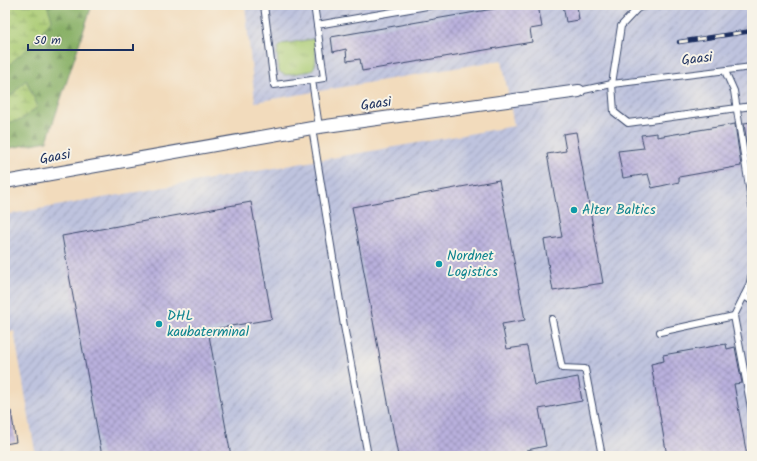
<svg xmlns="http://www.w3.org/2000/svg" width="757" height="461" font-family="Kalam,sans-serif">
  <style>
    .industrial { fill: url(#industrial-furrows) }
    .grass { fill: url(#grass-tufts); stroke: #637e69 }
    .forest { fill: url(#forest-firs); stroke: #527062 }
    .wetland { fill: url(#wetland-marsh); stroke: #637e69 }
    .building { fill: url(#building-cross-hatch) }
    .lines { fill: none; stroke-linecap: round; stroke-linejoin: round }
    .lane-casing { stroke: #3b496c; stroke-width: 8 }
    .street-casing { stroke: #3b496c; stroke-width: 14 }
    .lane { stroke: #fff; stroke-width: 6 }
    .street { stroke: #fff; stroke-width: 12 }
    .rail-casing { stroke: #1b2f5e; stroke-width: 4.5 }
    .rail { stroke: #f7f3e8; stroke-width: 3; stroke-dasharray: 9; stroke-linecap: butt }
    .culture-dot { fill: #0f9aa8; stroke: #f7f3e8; stroke-width: 1.5 }
    .labels { text-anchor: middle; dominant-baseline: central; stroke-width: 4; stroke-linejoin: round; paint-order: stroke }
    .street-label { font-size: 14px; fill: #1b2f5e; stroke: #f7f3e8 }
    .culture-label { font-size: 14px; fill: #0d838f; stroke: #f7f3e8; text-anchor: start }
  </style>
  <defs>
    <pattern id="industrial-furrows" width="10" height="10" patternUnits="userSpaceOnUse"><rect width="10" height="10" fill="#bec3de"/><path d="M-1 1l2-2M0 10L10 0M9 11l2-2" fill="none" stroke="#9a9fb7"/></pattern>
    <pattern id="grass-tufts" width="24" height="20" patternUnits="userSpaceOnUse"><rect width="24" height="20" fill="#abcc74"/><path d="M3 7l-1-3M5 7V3M7 7l1-3M15 17l-1-3M17 17v-4M19 17l1-3" fill="none" stroke="#8aa662"/></pattern>
    <pattern id="forest-firs" width="22" height="20" patternUnits="userSpaceOnUse"><rect width="22" height="20" fill="#88b066"/><path d="M5 1l3.5 6h-7zM16 11l3.5 6h-7z" fill="#6e9057"/></pattern>
    <pattern id="wetland-marsh" width="20" height="14" patternUnits="userSpaceOnUse"><rect width="20" height="14" fill="#abcc74"/><path d="M1 5h8M5 5V1M11 12h8M15 12V8" fill="none" stroke="#8aa662"/></pattern>
    <pattern id="building-cross-hatch" width="8" height="8" patternUnits="userSpaceOnUse"><rect width="8" height="8" fill="#b9b0dd"/><path d="M0 0l8 8M0 8l8-8" fill="none" stroke="#9690b6"/></pattern>
  </defs>
  <rect width="100%" height="100%" fill="#f7f3e8"/>
  <filter id="ink" filterUnits="userSpaceOnUse"><feTurbulence type="fractalNoise" baseFrequency=".025" numOctaves="2"/><feDisplacementMap in="SourceGraphic" scale="8" xChannelSelector="R" yChannelSelector="G"/><feConvolveMatrix kernelMatrix="1 2 1 2 8 2 1 2 1" color-interpolation-filters="sRGB"/></filter>
  <filter id="wash" filterUnits="userSpaceOnUse"><feTurbulence type="fractalNoise" baseFrequency=".012" numOctaves="4" result="noise"/><feDisplacementMap in="SourceGraphic" scale="16" xChannelSelector="R" yChannelSelector="G"/><feGaussianBlur stdDeviation="0.9" result="paint"/><feColorMatrix in="noise" values="0 0 0 0 0 0 0 0 0 0 0 0 0 0 0 0 0 1.4 0 .05"/><feComposite in="paint" operator="in"/></filter>
  <g filter="url(#wash)">
    <rect width="100%" height="100%" fill="#f2dbbc"/>
    <path class="industrial" d="M245 5H752V456H15V455L35 451 14 331 5 332V215L514 126 502 60 255 102Z"/>
    <path class="grass" d="M313 39 314 40C315 49 319 65 311 71L286 75 281 73 279 71 277 54 278 48 282 44Z"/>
    <path class="forest" d="M5 5H92L47 141 5 149Z"/>
    <g class="wetland">
      <path d="M5 5H47L52 19 29 48 14 60 5 70Z"/>
      <path d="M26 80 38 107 21 120 5 123V102Z"/>
    </g>
    <g id="blocks">
      <g class="building">
        <path d="M516 5H538L542 27 530 29 532 42 362 71 360 59 347 61 346 49 333 52 331 37Z"/>
        <path d="M563 5H577L579 20 566 22Z"/>
        <path d="M752 122V164H750L744 123Z"/>
        <path d="M735 124 741 166 679 177V182L652 188 648 174 623 178 618 151 644 148 641 135 657 133V137Z"/>
        <path d="M576 132 603 283 553 291 544 240 562 237 547 154 566 151 563 134Z"/>
        <path d="M499 180 525 320 502 324 507 349 527 346 534 385 578 377 582 401 539 409 546 446 527 450 528 456H398L352 207Z"/>
        <path d="M251 202 272 319 208 330 231 456H102L62 236Z"/>
        <path d="M726 344 727 349 735 347 742 383 734 384 747 456H667L651 364 664 361 663 355Z"/>
        <path d="M11 411 16 442 5 444V412Z"/>
      </g>
    </g>
  </g>
  <g filter="url(#ink)">
    <use href="#blocks" fill-opacity="0" stroke="#3b496c" stroke-width="1"/>
    <g class="lines">
      <g class="lane-casing">
        <g id="lane">
          <path d="M264 5 274 85 312 80"/>
          <path d="M314 5 317 25"/>
          <path d="M645 5 637 9 621 26 612 84 614 112 628 123 752 106"/>
          <path d="M725 71 734 91 752 206"/>
          <path d="M579 91 612 84 752 67"/>
          <path d="M319 127 312 80 324 78 317 25 433 5"/>
          <path d="M312 128 344 326 368 456"/>
          <path d="M744 296 752 301"/>
          <path d="M734 316 749 286 752 274"/>
          <path d="M552 319 562 368 585 369 602 456"/>
          <path d="M660 332 734 316 752 413"/>
        </g>
      </g>
      <g class="street-casing">
        <path id="street" d="M5 182 312 128 579 91"/>
      </g>
      <use href="#lane" class="lane"/>
      <use href="#street" class="street"/>
      <g class="rail-casing">
        <path id="rail" d="M679 42 752 31"/>
      </g>
      <use href="#rail" class="rail"/>
    </g>
  </g>
  <g class="culture-dot">
    <circle cx="574" cy="210" r="4"/>
    <circle cx="439" cy="264" r="4"/>
    <circle cx="159" cy="324" r="4"/>
  </g>
  <g class="labels">
    <g class="street-label">
      <text transform="translate(697 59) rotate(-7)">Gaasi</text>
      <text transform="translate(376 104) rotate(-8)">Gaasi</text>
      <text transform="translate(55 157) rotate(-10)">Gaasi</text>
    </g>
    <g class="culture-label">
      <text x="582" y="210">Alter Baltics</text>
      <text x="447" y="256">Nordnet<tspan x="447" dy="16">Logistics</tspan></text>
      <text x="167" y="316">DHL<tspan x="167" dy="16">kaubaterminal</tspan></text>
    </g>
  </g>
  <rect width="757" height="461" fill="none" stroke="#f7f3e8" stroke-width="20"/>
  <path d="M28 44v6h105v-6" fill="none" stroke="#1b2f5e" stroke-width="2"/>
  <text x="34" y="44" font-size="12" fill="#1b2f5e" stroke="#f7f3e8" stroke-width="3" paint-order="stroke">50 m</text>
</svg>
